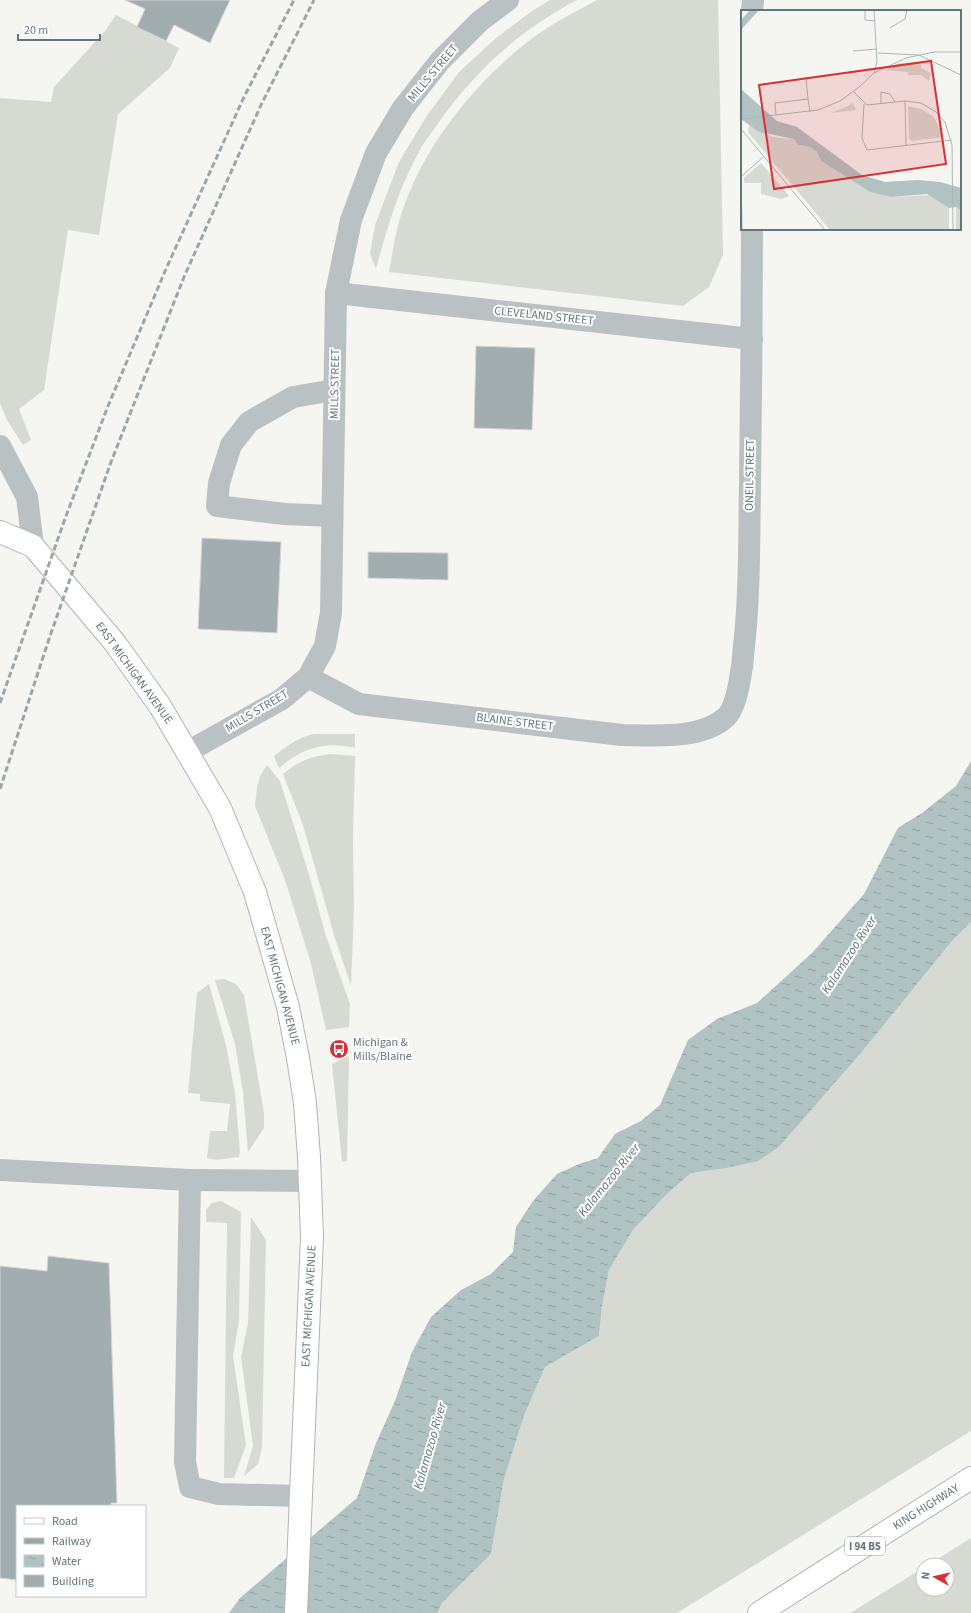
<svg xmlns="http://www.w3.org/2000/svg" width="971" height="1613" font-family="'Source Sans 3',sans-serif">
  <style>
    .grass { fill: #d7dad2 }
    .water { fill: url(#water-ripples) }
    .building { fill: #a1adaf; stroke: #d7d6d5 }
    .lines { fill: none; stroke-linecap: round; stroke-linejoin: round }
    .major-casing { stroke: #aeb5b7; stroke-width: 24 }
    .minor { stroke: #bac1c2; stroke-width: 22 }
    .major { stroke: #fff; stroke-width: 22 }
    .rail { stroke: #9ca6a8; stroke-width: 3; stroke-dasharray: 6 3; stroke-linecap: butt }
    .labels { text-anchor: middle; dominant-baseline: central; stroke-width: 4; stroke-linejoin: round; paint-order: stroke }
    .shield { fill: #fff; stroke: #91a0a3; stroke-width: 1 }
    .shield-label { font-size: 11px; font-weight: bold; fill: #62777b }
    .street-label { font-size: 12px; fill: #62777b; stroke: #fff }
    .poi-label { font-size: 12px; fill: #62777b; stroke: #fff; text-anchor: start }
    .water-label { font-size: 13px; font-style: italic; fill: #5d7777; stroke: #fff }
    .inset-road { fill: none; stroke: #adb8b7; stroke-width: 1 }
    .view { fill: #d73135; fill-opacity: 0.15; stroke: #d73135; stroke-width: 2 }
    .inset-edge { fill: none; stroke: #62777b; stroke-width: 2 }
  </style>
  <defs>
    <pattern id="water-ripples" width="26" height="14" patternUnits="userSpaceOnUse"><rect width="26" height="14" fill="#b1c2c2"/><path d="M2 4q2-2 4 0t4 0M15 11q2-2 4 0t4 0" fill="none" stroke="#93a2a3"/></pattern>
  </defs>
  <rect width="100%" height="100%" fill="#f5f5f2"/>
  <g class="grass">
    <path d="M550 0H577C520 30 476 70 439 122 433 131 425 140 420 150 399 187 387 228 376 269L370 254 375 225 399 162 426 117 459 72 496 38 532 11Z"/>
    <path d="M597 0H718L723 255 709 287 683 306 389 272C392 258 393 244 397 230 415 155 473 83 534 37 553 23 575 12 597 0Z"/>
    <path d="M116 15 179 48 170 68 118 114 99 235 68 230 44 390 19 409 31 440 23 445 7 420 0 403V98L51 102 54 87 105 31Z"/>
    <path d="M314 734H355V748C324 741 303 748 279 768L274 756C287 746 298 737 314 734Z"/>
    <path d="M330 754 355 756 353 838 354 910 351 986 334 935 303 825 283 774C299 761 309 757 330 754Z"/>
    <path d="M267 765 280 781 310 878 326 936 350 1004 349 1027 326 1030 310 960 285 880 255 806 257 787 260 776Z"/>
    <path d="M971 922V1431L677 1613H439L442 1603 491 1554 504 1479 524 1416 545 1367 599 1336 602 1306 609 1270 633 1230 666 1195 691 1173 727 1168 779 1147 861 1053 952 941Z"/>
    <path d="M224 979 236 984 244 995 264 1113V1128L248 1152 243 1092 235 1044 215 980Z"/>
    <path d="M209 984 226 1045 235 1093 240 1152 239 1157 216 1160 207 1158 210 1131H227L230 1104 200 1101V1094L188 1093 197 993Z"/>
    <path d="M349 1056 347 1161 342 1162 332 1064Z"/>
    <path d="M221 1201 241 1212 239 1321 233 1356 246 1445 234 1478H224L227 1223 206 1222V1210L212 1203Z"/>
    <path d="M251 1217 266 1240 262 1448 258 1464 244 1476 253 1446 241 1357 248 1323Z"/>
    <path d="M971 1538V1613H850L923 1568V1589H947V1565H928Z"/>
  </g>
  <path class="water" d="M971 761V922L952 941 861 1053 779 1147 758 1161 727 1168 691 1173 666 1195 633 1230 609 1270 602 1306 599 1336 545 1367 524 1416 504 1479 491 1554 442 1603 438 1613H229L240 1598 357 1498 376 1443 395 1401 412 1352 431 1317 461 1290 491 1274 513 1252 516 1227 533 1201 557 1174 579 1164 598 1158 615 1134 641 1121 660 1105 688 1040 717 1019 757 1003 812 953 864 894 898 828 922 813 956 786Z"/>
  <g class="building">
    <path d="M125 0H230L210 43 174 25 166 41 137 27 145 9Z"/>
    <path d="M476 346 535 348 532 430 474 428Z"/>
    <path d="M202 538 281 542 277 633 198 629Z"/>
    <path d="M368 552 448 553V580L368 578Z"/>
    <path d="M48 1256 109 1263 117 1503H111V1506H17V1580L0 1578V1266L47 1271Z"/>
  </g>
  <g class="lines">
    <g class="major-casing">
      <g id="major">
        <path d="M0 532 33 546 115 643 160 706 220 808 255 892 288 1007 298 1058 305 1103 309 1157 312 1237 296 1613"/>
        <path d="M759 1613 971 1478"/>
      </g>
    </g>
    <g class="minor">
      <path d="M752 11 753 0"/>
      <path d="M336 293 752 339"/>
      <path d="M0 446 27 497 33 546"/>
      <path d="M332 516 285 514 217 506 219 483 231 445 249 422 293 397 334 390"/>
      <path d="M308 677 359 704 622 735C653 735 700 740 725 718 738 708 743 663 744 646 750 592 749 537 750 483 751 398 752 314 752 229"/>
      <path d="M187 752 282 699 308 677 325 646 331 613 336 293 351 220 376 153 403 108 440 61 480 21 508 0"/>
      <path d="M0 1170 190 1180 185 1462 190 1487 219 1494 300 1496"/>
      <path d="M190 1180 310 1181"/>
    </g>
    <use href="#major" class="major"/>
    <g class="rail">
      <path d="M0 703 66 516 108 406 166 269 244 97 294 0"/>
      <path d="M0 789 49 639 111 462 184 277 261 105 314 0"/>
    </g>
  </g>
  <defs>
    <g id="bus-disc" transform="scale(1)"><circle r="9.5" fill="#d73135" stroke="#fff"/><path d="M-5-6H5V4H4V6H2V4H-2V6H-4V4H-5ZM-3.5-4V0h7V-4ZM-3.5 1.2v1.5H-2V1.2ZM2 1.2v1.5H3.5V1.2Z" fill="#fff"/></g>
  </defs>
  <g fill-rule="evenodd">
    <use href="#bus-disc" x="339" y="1049"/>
  </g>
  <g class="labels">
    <rect class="shield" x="845" y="1537" width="40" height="18" rx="3"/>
    <g class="shield-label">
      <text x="865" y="1546">I 94 BS</text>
    </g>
    <g class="street-label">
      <text transform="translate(433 73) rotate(-50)">MILLS STREET</text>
      <text transform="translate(544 316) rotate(6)">CLEVELAND STREET</text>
      <text transform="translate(335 384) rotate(-89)">MILLS STREET</text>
      <text transform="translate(750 475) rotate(-89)">ONEIL STREET</text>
      <text transform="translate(134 673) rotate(54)">EAST MICHIGAN AVENUE</text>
      <text transform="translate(257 711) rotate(-31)">MILLS STREET</text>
      <text transform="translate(515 722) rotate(7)">BLAINE STREET</text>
      <text transform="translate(280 986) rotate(75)">EAST MICHIGAN AVENUE</text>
      <text transform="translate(309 1306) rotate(-87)">EAST MICHIGAN AVENUE</text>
      <text transform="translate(926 1507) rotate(-32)">KING HIGHWAY</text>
    </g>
    <g class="poi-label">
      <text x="353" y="1042">Michigan &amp;<tspan x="353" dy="14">Mills/Blaine</tspan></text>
    </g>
    <g class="water-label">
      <text transform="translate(849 955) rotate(-57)">Kalamazoo River</text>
      <text transform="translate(609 1180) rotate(-51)">Kalamazoo River</text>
      <text transform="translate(430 1446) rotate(-74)">Kalamazoo River</text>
    </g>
  </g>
  <g transform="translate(741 10)">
    <rect width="220" height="220" fill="#f5f5f2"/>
    <path d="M180 52V58L190 63 188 71 180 65H167V62L143 60 158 53ZM112 93 115 100 90 103 107 96ZM167 96 180 99 192 106 204 127 170 131 168 128ZM8 115 32 127 53 129 57 135 69 137 76 142 80 151 129 182 150 187 190 185 208 198V220H89L7 122ZM20 153 43 180 48 186 40 189 20 184V173H3V168Z" fill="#d7dad2"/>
    <path d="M215 197 220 200V220H215Z" fill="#d7dad2"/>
    <path d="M9 0H18L0 20V10ZM0 79 36 111 56 117 121 165 144 172 177 170 199 172 220 178V200L215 197 208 198 186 184 150 187 129 182 80 151 76 142 69 137 57 135 53 129 18 122 0 109Z" fill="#b1c2c2"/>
    <path class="inset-road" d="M124 0V10L134 11M149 18 164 9 166 0M112 41 136 39M137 43 178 45 220 65M133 63 165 48 193 42H220M113 82 126 95 164 91 180 93 195 102 204 112 211 135 212 220M67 89 69 102M164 91 165 136M123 94 121 128 126 140 211 130M140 94V82L149 84 154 92M35 105 34 93 67 89 65 67M0 109 77 100 99 91 117 78 133 63 136 52 133 0M0 119 84 220M0 162 1 220M0 167 22 147"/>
    <path class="view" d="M190 51 205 154 33 179 18 75Z"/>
    <rect width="220" height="220" class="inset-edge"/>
  </g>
  <rect x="16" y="1505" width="130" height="92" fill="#ffffff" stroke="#c0c9ca"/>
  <rect x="24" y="1518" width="20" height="6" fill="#ffffff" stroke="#c0c9ca"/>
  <text x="52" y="1525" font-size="12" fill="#62777b">Road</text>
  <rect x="24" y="1538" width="20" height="6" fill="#9ca6a8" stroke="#c0c9ca"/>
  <text x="52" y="1545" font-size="12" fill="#62777b">Railway</text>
  <rect x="24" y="1555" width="20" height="12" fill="url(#water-ripples)" stroke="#c0c9ca"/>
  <text x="52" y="1565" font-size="12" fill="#62777b">Water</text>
  <rect x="24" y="1575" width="20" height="12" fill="#a1adaf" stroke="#c0c9ca"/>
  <text x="52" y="1585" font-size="12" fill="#62777b">Building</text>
  <g transform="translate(935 1577) rotate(278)"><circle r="19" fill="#ffffff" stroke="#c0c9ca"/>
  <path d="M0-3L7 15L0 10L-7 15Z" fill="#d73135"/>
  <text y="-6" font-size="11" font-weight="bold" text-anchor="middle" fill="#62777b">N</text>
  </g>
  <path d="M18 34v6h82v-6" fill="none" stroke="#62777b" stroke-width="2"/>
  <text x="24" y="34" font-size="12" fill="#62777b" stroke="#ffffff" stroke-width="3" paint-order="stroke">20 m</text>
</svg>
